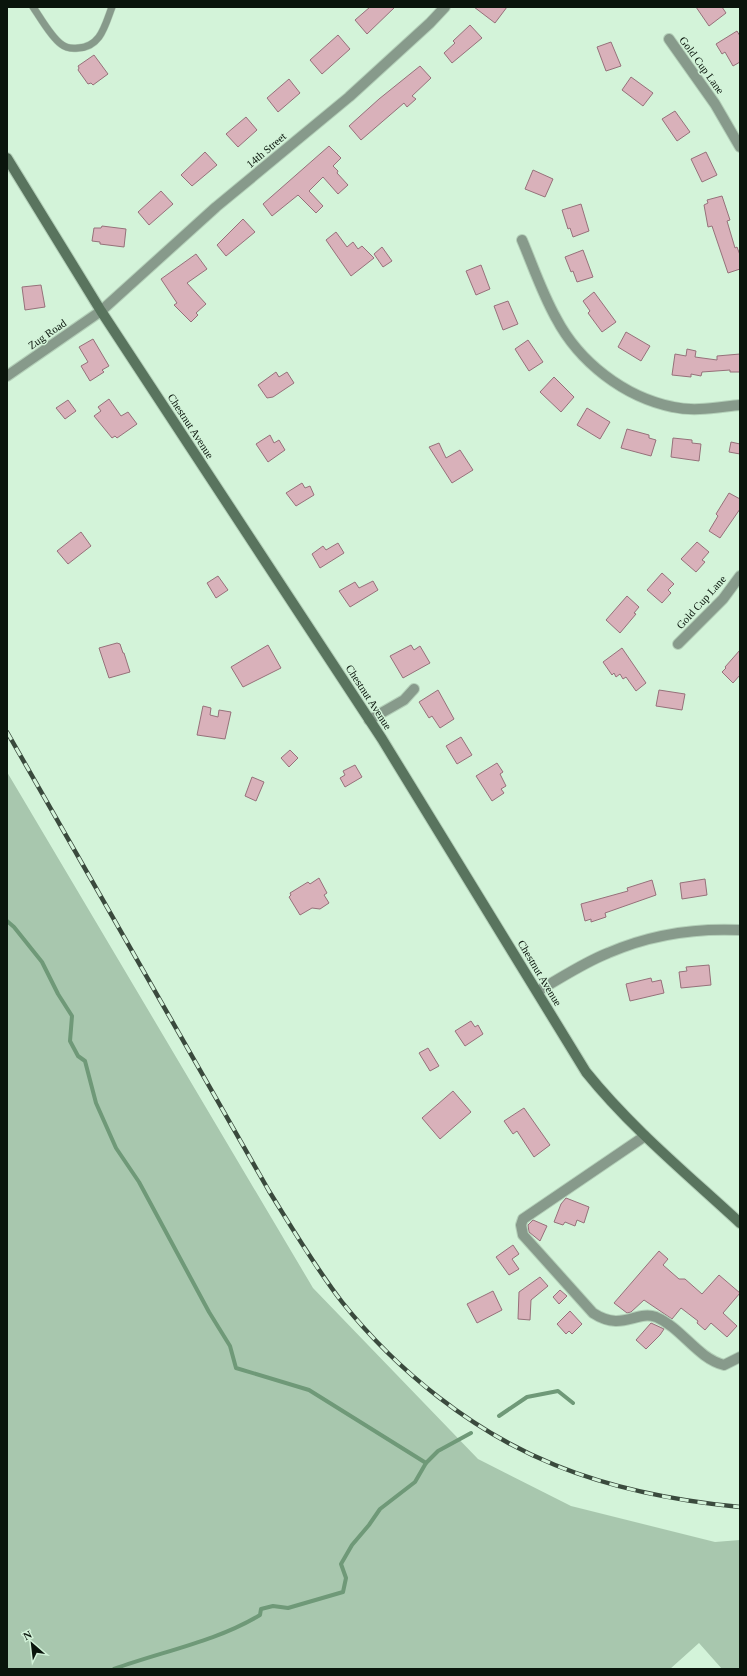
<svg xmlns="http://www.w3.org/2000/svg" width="747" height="1676" font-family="Georgia,serif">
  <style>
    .green { fill: #a8c7ae }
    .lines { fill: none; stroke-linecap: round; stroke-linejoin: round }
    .stream { stroke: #6f9978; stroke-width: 4 }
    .building { fill: #d9b1ba; stroke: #96717a }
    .lane-casing { stroke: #b3cfb8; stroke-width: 8 }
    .street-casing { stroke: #b3cfb8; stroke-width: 12 }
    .secondary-casing { stroke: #b3cfb8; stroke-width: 12 }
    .lane { stroke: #879a8b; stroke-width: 7 }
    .street { stroke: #879a8b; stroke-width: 10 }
    .secondary { stroke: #59745e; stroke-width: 10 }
    .rail-casing { stroke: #3a4a3d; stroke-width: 4.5 }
    .rail { stroke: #d3f3d9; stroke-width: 3; stroke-dasharray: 9; stroke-linecap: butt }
    .labels { text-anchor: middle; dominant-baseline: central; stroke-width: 3; stroke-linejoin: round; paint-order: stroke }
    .street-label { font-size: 11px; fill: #0a150c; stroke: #d3f3d9 }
  </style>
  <rect width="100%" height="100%" fill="#d3f3d9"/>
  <path class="green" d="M7 772 313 1288 478 1459 571 1506 715 1542 740 1540V1669H722L699 1643 670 1669H7Z"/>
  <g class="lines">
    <g class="stream">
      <path d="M7 921 14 927 42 962 58 994 72 1016 70 1041 78 1056 85 1061 96 1103 116 1148 139 1182 209 1312 230 1346 236 1368 309 1390 426 1463"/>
      <path d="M499 1416 527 1397 558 1391 573 1403"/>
      <path d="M114 1669C163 1651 215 1642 260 1615L261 1609 273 1606 288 1608 343 1592 346 1578 341 1564 352 1545 369 1525 380 1509 415 1482 426 1463 438 1451 471 1433"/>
    </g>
  </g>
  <g class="building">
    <path d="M370 7H395L367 34 355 20Z"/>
    <path d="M474 7H507L495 23Z"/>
    <path d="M696 7H722L726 13 709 26Z"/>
    <path d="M470 25 482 38 452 63 444 53 455 43 453 41Z"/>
    <path d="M737 31 740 36V62L733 66 725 52 722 54 716 44Z"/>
    <path d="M338 35 350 49 322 74 310 60Z"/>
    <path d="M611 42 621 66 606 71 597 47Z"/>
    <path d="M94 55 108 74 93 85 91 83 88 84 78 70 79 68 78 66Z"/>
    <path d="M420 66 431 78 412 96 416 99 407 107 404 103 361 140 349 126 379 99Z"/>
    <path d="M631 77 653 93 643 106 622 90Z"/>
    <path d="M289 79 300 93 278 112 267 98Z"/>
    <path d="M675 111 690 132 677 141 662 119Z"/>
    <path d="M246 117 257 130 238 147 226 134Z"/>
    <path d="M329 146 341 158 333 166 338 171 337 173 348 185 338 194 323 177 309 191 323 206 316 213 298 195 272 216 263 204Z"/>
    <path d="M205 152 217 165 192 186 181 175Z"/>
    <path d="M706 152 717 175 702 182 691 159Z"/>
    <path d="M533 170 553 179 545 197 525 189Z"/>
    <path d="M161 191 173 204 149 225 138 212Z"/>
    <path d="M722 196 730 220 727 221 735 248 737 247 740 255V269L728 273 712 226 708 227 704 205 708 203 707 200Z"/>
    <path d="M581 204 589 231 573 237 570 228 568 229 562 210Z"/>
    <path d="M243 219 255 232 226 256 217 245Z"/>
    <path d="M102 226 126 229 124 247 100 244V242L92 241 94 228H101Z"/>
    <path d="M336 232 347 247 353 242 358 249 362 246 374 258 351 276 326 240Z"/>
    <path d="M382 247 392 261 383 267 374 254Z"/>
    <path d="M583 250 593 277 577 282 573 271 571 272 565 257Z"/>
    <path d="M196 254 207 269 187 283 206 304 196 313 198 315 191 322 174 305 177 303 161 279Z"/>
    <path d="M481 265 490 289 476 295 466 271Z"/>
    <path d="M41 285 45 307 25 310 22 287Z"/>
    <path d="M594 292 616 322 602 332 588 313 590 311 583 301Z"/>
    <path d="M508 301 518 324 503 330 494 306Z"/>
    <path d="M626 332 650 346 641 361 618 347Z"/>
    <path d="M93 339 109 366 102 370 104 372 90 381 81 366 88 362 79 347Z"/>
    <path d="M528 340 543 362 529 371 515 349Z"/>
    <path d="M687 349 696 351 695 357 717 360V356L740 354V372H730V370L702 372 701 376 691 374V377L672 375 675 354 686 356Z"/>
    <path d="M276 372 279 377 287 372 294 383 273 397 267 398 258 385Z"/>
    <path d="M554 377 574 397 561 412 540 392Z"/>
    <path d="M109 399 121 416 128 412 137 424 117 438 115 436 112 438 94 416 101 411 98 407Z"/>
    <path d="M68 400 76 411 65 419 56 408Z"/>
    <path d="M587 408 610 422 600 439 577 425Z"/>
    <path d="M627 429 649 435V438L656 440 651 456 621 448Z"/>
    <path d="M270 435 274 443 279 440 285 450 268 462 256 444Z"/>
    <path d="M673 438 692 440V443L701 444 699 461 671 457Z"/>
    <path d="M731 442 740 444V454L729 452Z"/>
    <path d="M439 443 446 458 460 450 473 470 452 483 429 447Z"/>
    <path d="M302 483 305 488 310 486 314 495 296 506 286 493Z"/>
    <path d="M729 493 740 499V509L720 538 709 531 718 516 716 514Z"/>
    <path d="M81 532 91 546 68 564 57 551Z"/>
    <path d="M697 542 709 552 702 560 705 562 696 572 681 559Z"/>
    <path d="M338 543 344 553 320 568 312 554 323 546 326 550Z"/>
    <path d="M662 573 674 584 668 590 671 593 662 603 647 590Z"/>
    <path d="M218 576 228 590 216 598 207 583Z"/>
    <path d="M373 581 378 590 350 607 339 591 355 582 359 588Z"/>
    <path d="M627 596 639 607 634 613 636 614 620 633 606 620Z"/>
    <path d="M117 643 120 644 123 653H124L130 672 109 678 99 648Z"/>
    <path d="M268 645 281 668 243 687 231 667Z"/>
    <path d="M411 645 414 650 420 646 430 663 403 678 390 656Z"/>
    <path d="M622 648 646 683 636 691 626 677 623 679 620 674 616 677 614 673 612 675 603 662Z"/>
    <path d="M740 650V675L733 683 722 672 726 668 725 667Z"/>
    <path d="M438 690 454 719 440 728 432 716 429 718 419 702Z"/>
    <path d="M659 690 685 694 682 710 656 706Z"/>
    <path d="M203 706 211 708 210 715 218 717 219 710 231 712 225 739 197 735Z"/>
    <path d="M461 737 472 755 457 764 446 746Z"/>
    <path d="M290 750 298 758 289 767 281 758Z"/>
    <path d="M497 763 503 772 500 774 506 786 501 789 504 793 492 801 476 776Z"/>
    <path d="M355 765 362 777 345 787 340 778 345 775 343 771Z"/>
    <path d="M252 777 264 782 256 801 245 796Z"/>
    <path d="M319 878 327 893 324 895 329 903 320 909 312 908 300 915 289 897 291 895 290 893 308 882 310 884Z"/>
    <path d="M705 879 707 895 682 899 680 883Z"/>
    <path d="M652 880 656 895 605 913 606 917 591 922V919L585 921 581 904 628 891 627 888Z"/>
    <path d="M709 965 711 985 681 988 679 972 687 971 686 967Z"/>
    <path d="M651 978 652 982 661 980 664 993 630 1001 626 984Z"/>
    <path d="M471 1021 475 1027 478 1025 483 1034 465 1046 455 1031Z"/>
    <path d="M428 1048 439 1066 430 1071 419 1053Z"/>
    <path d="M453 1091 471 1112 440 1139 422 1118Z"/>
    <path d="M524 1108 550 1145 534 1157 517 1131 513 1134 504 1121Z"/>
    <path d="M566 1198 589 1207 584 1223 577 1220 575 1226 565 1222 563 1225 554 1222 561 1204Z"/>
    <path d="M533 1220 547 1226 540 1241 529 1232 528 1225Z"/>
    <path d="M513 1245 519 1254 512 1259 519 1269 509 1275 496 1257Z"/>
    <path d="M659 1251 668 1259 663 1265 679 1279H685L702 1294 719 1275 740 1293 723 1313 737 1326 727 1337 711 1323 705 1330 697 1323 698 1321 681 1308 672 1319 644 1300 631 1312 627 1313 614 1303Z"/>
    <path d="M540 1277 548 1286 531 1300 530 1320 518 1319 519 1292Z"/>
    <path d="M560 1290 567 1296 559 1304 553 1297Z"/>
    <path d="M493 1291 502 1310 477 1323 467 1304Z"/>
    <path d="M570 1311 582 1324 572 1334 569 1331 566 1334 557 1324Z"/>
    <path d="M651 1323 664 1329 660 1335 646 1349 636 1340Z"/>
  </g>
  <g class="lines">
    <g class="lane-casing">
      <path id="lane" d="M33 7C40 17 51 37 61 44 66 48 71 49 78 48 101 47 105 25 112 7"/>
    </g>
    <g class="street-casing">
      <g id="street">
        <path d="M669 39 715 104 740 147"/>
        <path d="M522 240C533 266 542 293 556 318 579 362 624 397 673 407 695 412 719 407 740 405"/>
        <path d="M7 376 101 311 216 207 349 97 430 23 445 7"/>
        <path d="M678 644 723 599 740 576"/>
        <path d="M369 720 404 700 414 689"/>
        <path d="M538 991C561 978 583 963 608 953 649 935 696 928 740 930"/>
        <path d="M645 1136 523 1219 521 1225 523 1235 593 1313C622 1332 636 1310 656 1317 682 1328 697 1358 724 1365L740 1357"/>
      </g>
    </g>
    <g class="secondary-casing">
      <path id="secondary" d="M7 158 101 311 382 739 586 1072C631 1128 687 1174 740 1223"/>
    </g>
    <use href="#lane" class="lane"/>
    <use href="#street" class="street"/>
    <use href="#secondary" class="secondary"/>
    <g class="rail-casing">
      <path id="rail" d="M7 732 269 1191C292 1228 315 1267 342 1302 397 1371 473 1432 555 1465 614 1489 677 1501 740 1507"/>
    </g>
    <use href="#rail" class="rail"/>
  </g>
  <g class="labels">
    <g class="street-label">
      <text transform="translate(702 65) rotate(54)">Gold Cup Lane</text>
      <text transform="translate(266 150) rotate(-40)">14th Street</text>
      <text transform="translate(47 334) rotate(-35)">Zug Road</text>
      <text transform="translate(191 426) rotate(57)">Chestnut Avenue</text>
      <text transform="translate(701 602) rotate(-48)">Gold Cup Lane</text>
      <text transform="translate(369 697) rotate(57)">Chestnut Avenue</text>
      <text transform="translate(540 973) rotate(59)">Chestnut Avenue</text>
    </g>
  </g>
  <rect width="747" height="1676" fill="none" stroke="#0a150c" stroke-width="16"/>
  <g transform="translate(32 1644) rotate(332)" stroke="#d3f3d9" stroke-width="3" paint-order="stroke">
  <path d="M0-3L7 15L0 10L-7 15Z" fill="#0a150c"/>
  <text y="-6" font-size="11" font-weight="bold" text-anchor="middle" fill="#0a150c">N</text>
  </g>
</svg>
